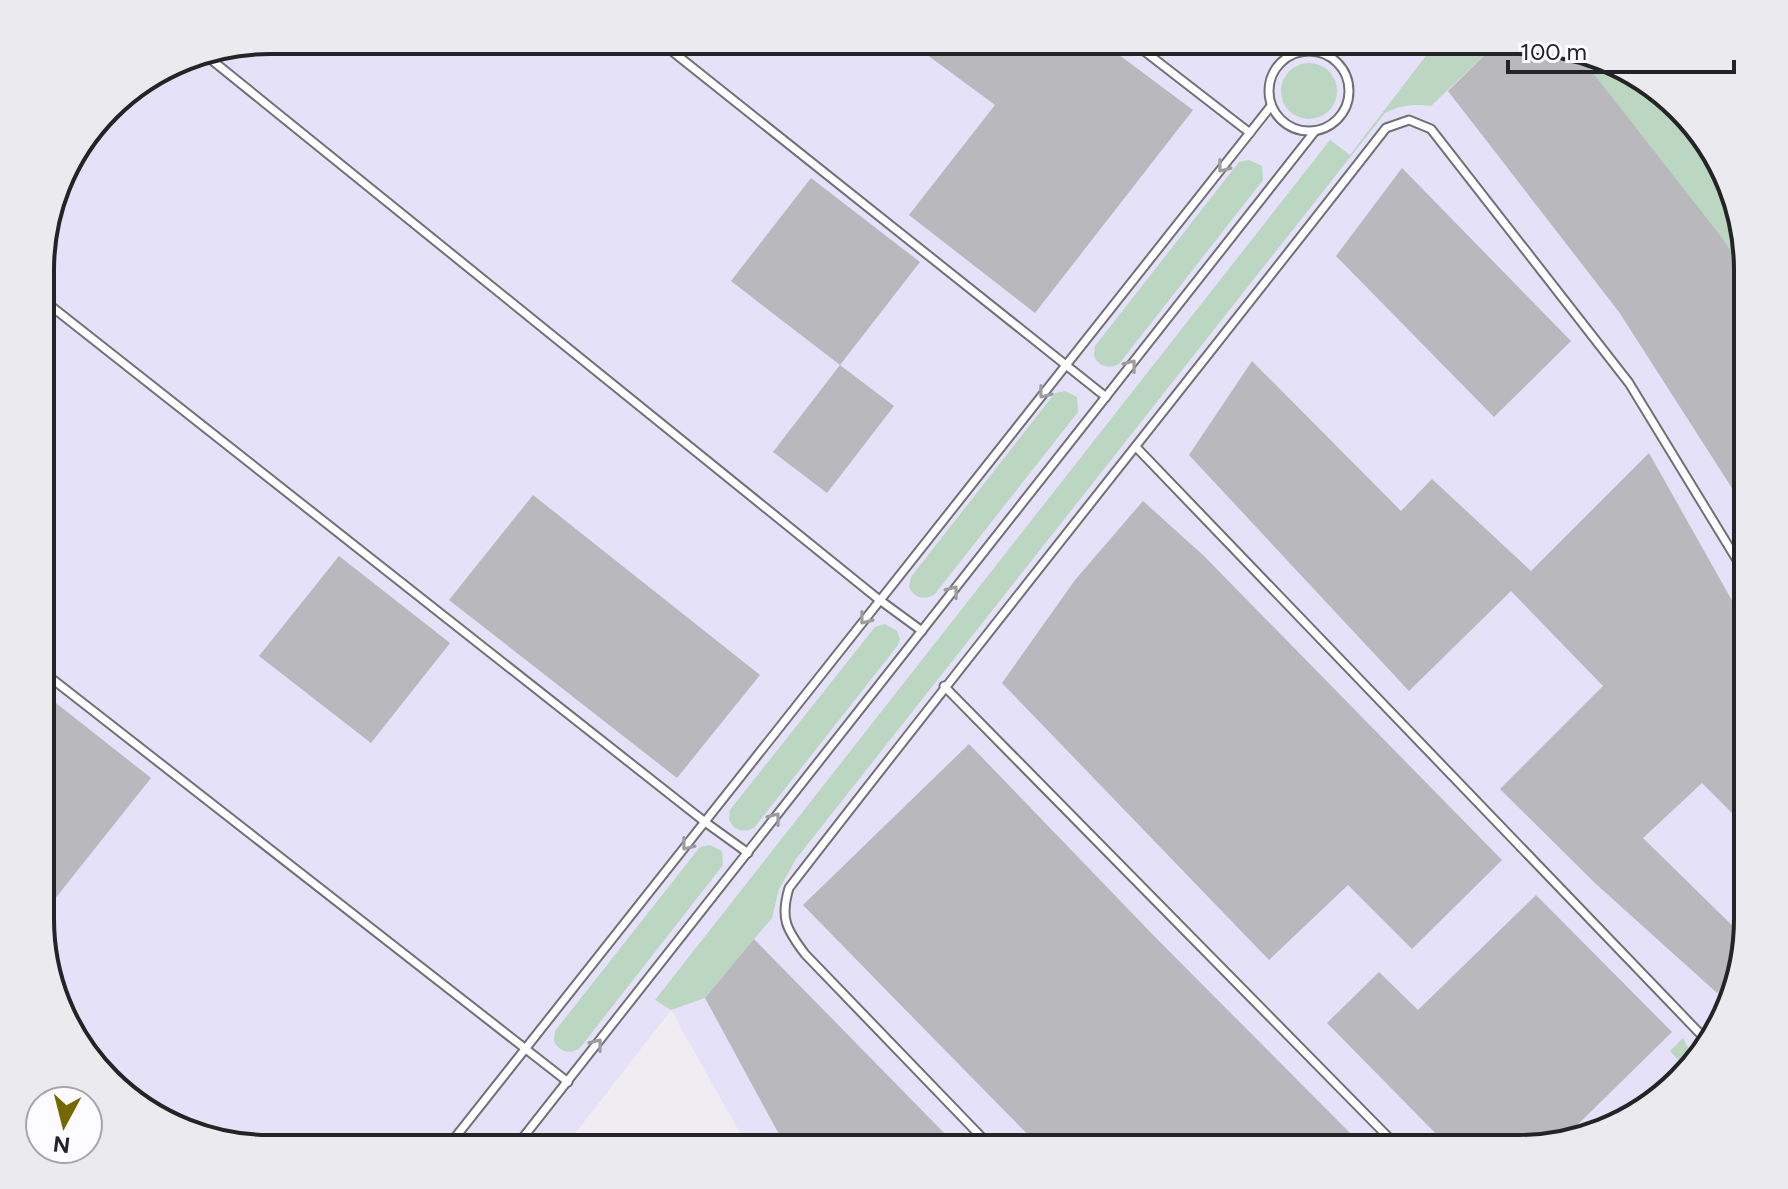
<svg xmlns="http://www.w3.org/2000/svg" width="1788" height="1189" font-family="Figtree,sans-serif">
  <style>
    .industrial { fill: #e4e1f8 }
    .green { fill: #bbd6c1 }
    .building { fill: #b9b8bc }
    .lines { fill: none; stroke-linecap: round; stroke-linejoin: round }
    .lane-casing { stroke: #717074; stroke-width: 11 }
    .lane { stroke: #fff; stroke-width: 7 }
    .oneway { stroke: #9c9c9d }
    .rim { fill: none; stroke: #242325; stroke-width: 4 }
  </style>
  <rect width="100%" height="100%" fill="#efedf2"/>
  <path class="industrial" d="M270 40H1518L1646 79 1717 156 1748 256V933L1709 1047 1632 1118 1532 1149H749L671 1010 563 1149H270L142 1110 71 1034 42 948V241L64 168 118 97 183 57Z"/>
  <g class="green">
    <path d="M1438 40H1500L1431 106C1413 104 1401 105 1385 113L796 859 779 889 772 918 754 939 705 998 671 1010 655 1000 1330 140 1350 155Z"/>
    <path d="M1582 59 1646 79 1717 156 1748 256V276Z"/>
    <circle cx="1309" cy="91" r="28"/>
    <path d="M1249 160 1262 166 1263 180 1119 364C1109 369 1099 367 1094 356L1095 346 1239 162Z"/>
    <path d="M1065 391 1077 397 1078 412 934 595C924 600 914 598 909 587L911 577 1055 393Z"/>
    <path d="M885 624 897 631 900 639 898 645 754 828C744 833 734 831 729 820L730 810 875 627Z"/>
    <path d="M710 845 722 851 723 865 579 1049C569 1054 559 1052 554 1041L555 1031 700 847Z"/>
    <path d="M1683 1038 1688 1048 1681 1063 1670 1051Z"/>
  </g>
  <g class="building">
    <path d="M907 40H1099L1193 110 1035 313 909 215 995 105Z"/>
    <path d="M1500 40H1518L1582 59 1719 234 1748 276V513L1619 312 1448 91Z"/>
    <path d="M1402 168 1571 341 1494 417 1336 256Z"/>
    <path d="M811 178 920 262 840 365 731 281Z"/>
    <path d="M1252 361 1401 511 1432 479 1531 571 1649 453 1748 629V829L1702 783 1643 838 1746 939 1732 978 1717 993 1596 884 1500 789 1603 686 1511 591 1409 691 1189 455Z"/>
    <path d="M840 365 894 406 827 493 773 452Z"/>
    <path d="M533 495 760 675 677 778 449 600Z"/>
    <path d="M1143 501 1203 555 1502 860 1412 949 1348 885 1269 960 1002 683 1075 580Z"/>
    <path d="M339 556 450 643 371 743 259 656Z"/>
    <path d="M42 692 151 778 42 915Z"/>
    <path d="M969 744 1157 939 1366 1149H1042L886 990 803 905Z"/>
    <path d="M1536 895 1672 1032 1563 1139 1532 1149H1451L1327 1023 1379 972 1418 1010Z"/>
    <path d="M754 939 950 1139 960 1149H787L705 998Z"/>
  </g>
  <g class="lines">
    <g class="lane-casing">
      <g id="lane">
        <path d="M658 40 1106 397"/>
        <path d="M1130 40 1250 133"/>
        <circle cx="1309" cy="91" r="40"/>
        <path d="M203 53 877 598 922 631"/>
        <path d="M62 176 131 89"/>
        <path d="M42 299 705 822 748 853"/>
        <path d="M1136 447 1710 1044"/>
        <path d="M42 671 568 1082"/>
        <path d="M944 686 1400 1149"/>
        <path d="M446 1149 1271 106"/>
        <path d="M514 1149 1315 131"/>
        <path d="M993 1149 805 954C786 929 780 918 789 888 986 633 1188 382 1386 128L1409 120 1431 129 1629 383 1748 578"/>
      </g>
    </g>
    <use href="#lane" class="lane"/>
  </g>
  <defs><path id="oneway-chevron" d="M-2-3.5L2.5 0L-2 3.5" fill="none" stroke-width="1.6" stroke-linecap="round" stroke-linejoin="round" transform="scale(2)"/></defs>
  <g class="oneway">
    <use href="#oneway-chevron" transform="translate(1223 167) rotate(128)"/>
    <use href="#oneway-chevron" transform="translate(1131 365) rotate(-52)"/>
    <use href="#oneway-chevron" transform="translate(1044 393) rotate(128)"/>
    <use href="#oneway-chevron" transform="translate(953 591) rotate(-52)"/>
    <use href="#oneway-chevron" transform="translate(865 619) rotate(128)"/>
    <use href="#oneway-chevron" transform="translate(775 818) rotate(-52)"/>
    <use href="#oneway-chevron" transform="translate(687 845) rotate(128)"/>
    <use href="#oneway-chevron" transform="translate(597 1044) rotate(-52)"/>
  </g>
  <path d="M0 0H1788V1189H0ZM270 54H1518A216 216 0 0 1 1734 270V919A216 216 0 0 1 1518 1135H270A216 216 0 0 1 54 919V270A216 216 0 0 1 270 54Z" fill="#ebeaee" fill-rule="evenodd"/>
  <path class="rim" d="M270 54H1518A216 216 0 0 1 1734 270V919A216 216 0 0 1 1518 1135H270A216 216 0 0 1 54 919V270A216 216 0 0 1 270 54Z"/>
  <g transform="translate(64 1125) rotate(187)"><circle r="38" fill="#fcfbff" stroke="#a6a5a8" stroke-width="2"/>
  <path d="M0-6L14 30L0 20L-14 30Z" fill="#766800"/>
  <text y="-12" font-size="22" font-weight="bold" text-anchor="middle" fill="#242325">N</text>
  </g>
  <path d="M1508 60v12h226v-12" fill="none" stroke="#242325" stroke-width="4"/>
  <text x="1520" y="60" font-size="24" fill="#242325" stroke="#fcfbff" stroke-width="6" paint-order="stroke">100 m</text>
</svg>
